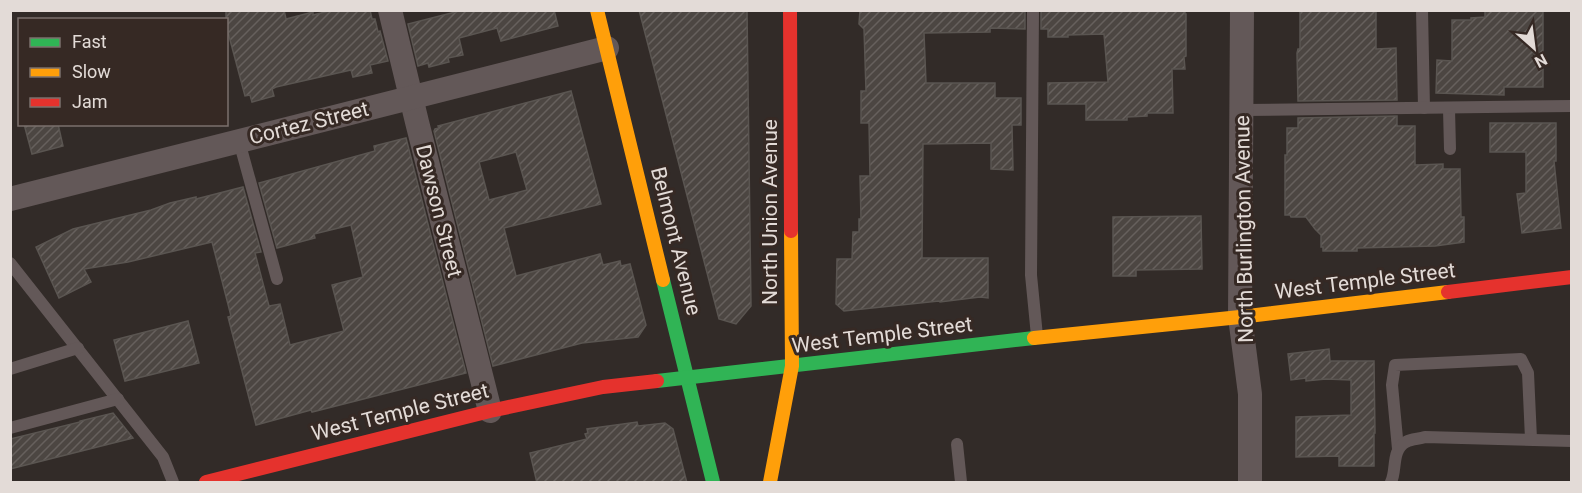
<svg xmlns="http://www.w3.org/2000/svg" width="1582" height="493" font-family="Roboto,sans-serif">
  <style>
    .building { fill: url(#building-hatch); stroke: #5a5551; stroke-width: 1.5; fill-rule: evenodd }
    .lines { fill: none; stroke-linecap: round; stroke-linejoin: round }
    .lane { stroke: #635858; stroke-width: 12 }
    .street { stroke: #635858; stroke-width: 24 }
    .fast { stroke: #30b455; stroke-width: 14 }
    .slow { stroke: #ff9f0a; stroke-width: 14 }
    .jam { stroke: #e5322d; stroke-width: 14 }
    .labels { text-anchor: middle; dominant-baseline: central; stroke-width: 6; stroke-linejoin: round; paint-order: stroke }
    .street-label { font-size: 21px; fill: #e3dbd7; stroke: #362924 }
  </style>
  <defs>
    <pattern id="building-hatch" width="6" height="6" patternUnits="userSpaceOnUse" patternTransform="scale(1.5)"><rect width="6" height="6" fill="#4c4642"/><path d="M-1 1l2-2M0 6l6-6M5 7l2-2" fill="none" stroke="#66605d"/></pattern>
  </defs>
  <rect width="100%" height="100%" fill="#322b28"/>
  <g class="building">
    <path d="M226 10H284L286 19 313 12V15L333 10H370L372 19H375L378 32 380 31 388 61 370 65 372 73 353 77 351 70 276 87 272 89 274 96 252 102 250 95 245 96 226 25Z"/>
    <path d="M463 10H554L558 26 501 41 497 28 459 38 463 55 448 58 449 62 429 67 428 63 418 66 408 24Z"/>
    <path d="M639 10H747L751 306 736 324 719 319Z"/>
    <path d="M860 10H1025V29L990 28V32L924 33 926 83H995V98H1021V125H1012L1013 170 991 169V143L923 144 922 258H988V298L980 297 940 302 939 301 844 311 836 304 837 259H852L853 232H859V219H861L860 176H870L869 123H861V91H866L864 29 859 24Z"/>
    <path d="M1041 10H1185V14H1186V56L1184 57 1185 69H1172L1173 113H1147V116L1127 117V120H1086V104H1048V83L1108 82 1104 34 1068 35V37H1048V29H1041Z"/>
    <path d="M1300 10H1376V49L1396 48 1397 100 1298 101 1297 53 1298 49H1300Z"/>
    <path d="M1485 10H1543V87H1504V95L1436 93 1437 60 1452 61V20H1471V18L1485 17Z"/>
    <path d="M571 91 601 204 504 228 516 276 600 254 603 265 620 261 621 266 630 264 646 325 638 337 582 343 493 366 434 131 435 129 439 128 438 126ZM516 152 527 190 489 200 479 162Z"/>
    <path d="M1397 116V126H1415V165L1443 164V169H1460L1461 217H1464V242L1435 246 1357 248V251H1323V247H1321V235L1315 229 1306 217H1291L1290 215H1285V155H1287V128H1298V118Z"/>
    <path d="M1490 123H1556V161H1554L1561 228 1522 233 1517 194 1526 193V152H1490Z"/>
    <path d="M24 124H58L63 146 32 154Z"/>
    <path d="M406 138 466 373 312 412 311 410 256 425 228 317 231 316 212 242 128 262 84 269 91 282 59 298 36 247 73 229 151 210 170 203 196 197V199L243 187 261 252 255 253 269 306 280 304 290 345 344 331 332 285 363 277 351 225 314 234 315 238 277 248 259 183 375 151 374 146Z"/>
    <path d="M1201 216 1202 269 1136 270V276H1113V217Z"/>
    <path d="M188 321 199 363 125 381 114 340Z"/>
    <path d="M1329 349 1330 361H1374L1375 433H1374V466H1339V456L1296 457V417L1351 415V380L1326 379 1306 381V378L1291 380 1288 354Z"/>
    <path d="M113 413 133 438 10 469V439L80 422V421Z"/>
    <path d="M637 422 638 426 665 423 673 429 687 483H537L530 453 587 439 585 434 588 433 587 429Z"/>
  </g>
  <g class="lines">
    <g class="lane">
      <path d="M1033 10 1031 275 1037 336"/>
      <path d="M1422 10 1424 108"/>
      <path d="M1449 109 1450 149"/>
      <path d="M1243 110 1572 106"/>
      <path d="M239 141 277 279"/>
      <path d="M10 263 163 457 173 482"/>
      <path d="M10 369 78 348"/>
      <path d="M10 428 118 399"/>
      <path d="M957 444 961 482"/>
      <path d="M1398 449 1392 385 1395 365 1521 359 1528 373 1531 439"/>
      <path d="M1391 482C1397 470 1391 450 1406 442 1411 439 1419 439 1425 437L1572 441"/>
    </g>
    <g class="street">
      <path d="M390 10 417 122 490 411"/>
      <path d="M1242 10 1240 317 1250 394V482"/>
      <path d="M10 199 607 48"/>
    </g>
    <g class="fast">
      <path d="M663 280 713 482"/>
      <path d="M657 381 1034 338"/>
    </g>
    <g class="slow">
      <path d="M597 10 663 280"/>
      <path d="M1034 338 1240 317 1448 292"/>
      <path d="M770 482 792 366 791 231"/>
    </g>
    <g class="jam">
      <path d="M790 10 791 231"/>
      <path d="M1448 292 1572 277"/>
      <path d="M206 482 490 411 603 387 657 381"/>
    </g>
  </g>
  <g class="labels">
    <g class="street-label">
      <text transform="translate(309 123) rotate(-14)">Cortez Street</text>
      <text transform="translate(439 211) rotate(76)">Dawson Street</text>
      <text transform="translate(770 212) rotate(-90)">North Union Avenue</text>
      <text transform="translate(1244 229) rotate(-91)">North Burlington Avenue</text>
      <text transform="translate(676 241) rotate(76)">Belmont Avenue</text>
      <text transform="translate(1365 281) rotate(-7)">West Temple Street</text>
      <text transform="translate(882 335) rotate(-7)">West Temple Street</text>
      <text transform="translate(400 412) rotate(-14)">West Temple Street</text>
    </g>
  </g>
  <rect width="1582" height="493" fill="none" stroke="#e3dbd7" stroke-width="24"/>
  <rect x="18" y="18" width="210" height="108" fill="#362924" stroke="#7b706c" stroke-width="1.5"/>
  <rect x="30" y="38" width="30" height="9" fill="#30b455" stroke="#7b706c" stroke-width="1.5"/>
  <text x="72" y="48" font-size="18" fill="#e3dbd7">Fast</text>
  <rect x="30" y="68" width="30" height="9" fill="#ff9f0a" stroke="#7b706c" stroke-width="1.5"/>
  <text x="72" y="78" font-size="18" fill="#e3dbd7">Slow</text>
  <rect x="30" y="98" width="30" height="9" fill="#e5322d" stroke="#7b706c" stroke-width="1.5"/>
  <text x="72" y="108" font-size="18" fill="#e3dbd7">Jam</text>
  <g transform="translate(1534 48) rotate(152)" stroke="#362924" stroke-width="4.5" paint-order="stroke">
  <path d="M0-4.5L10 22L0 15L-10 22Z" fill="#e3dbd7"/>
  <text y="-9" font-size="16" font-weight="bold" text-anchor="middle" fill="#e3dbd7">N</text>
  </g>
</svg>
